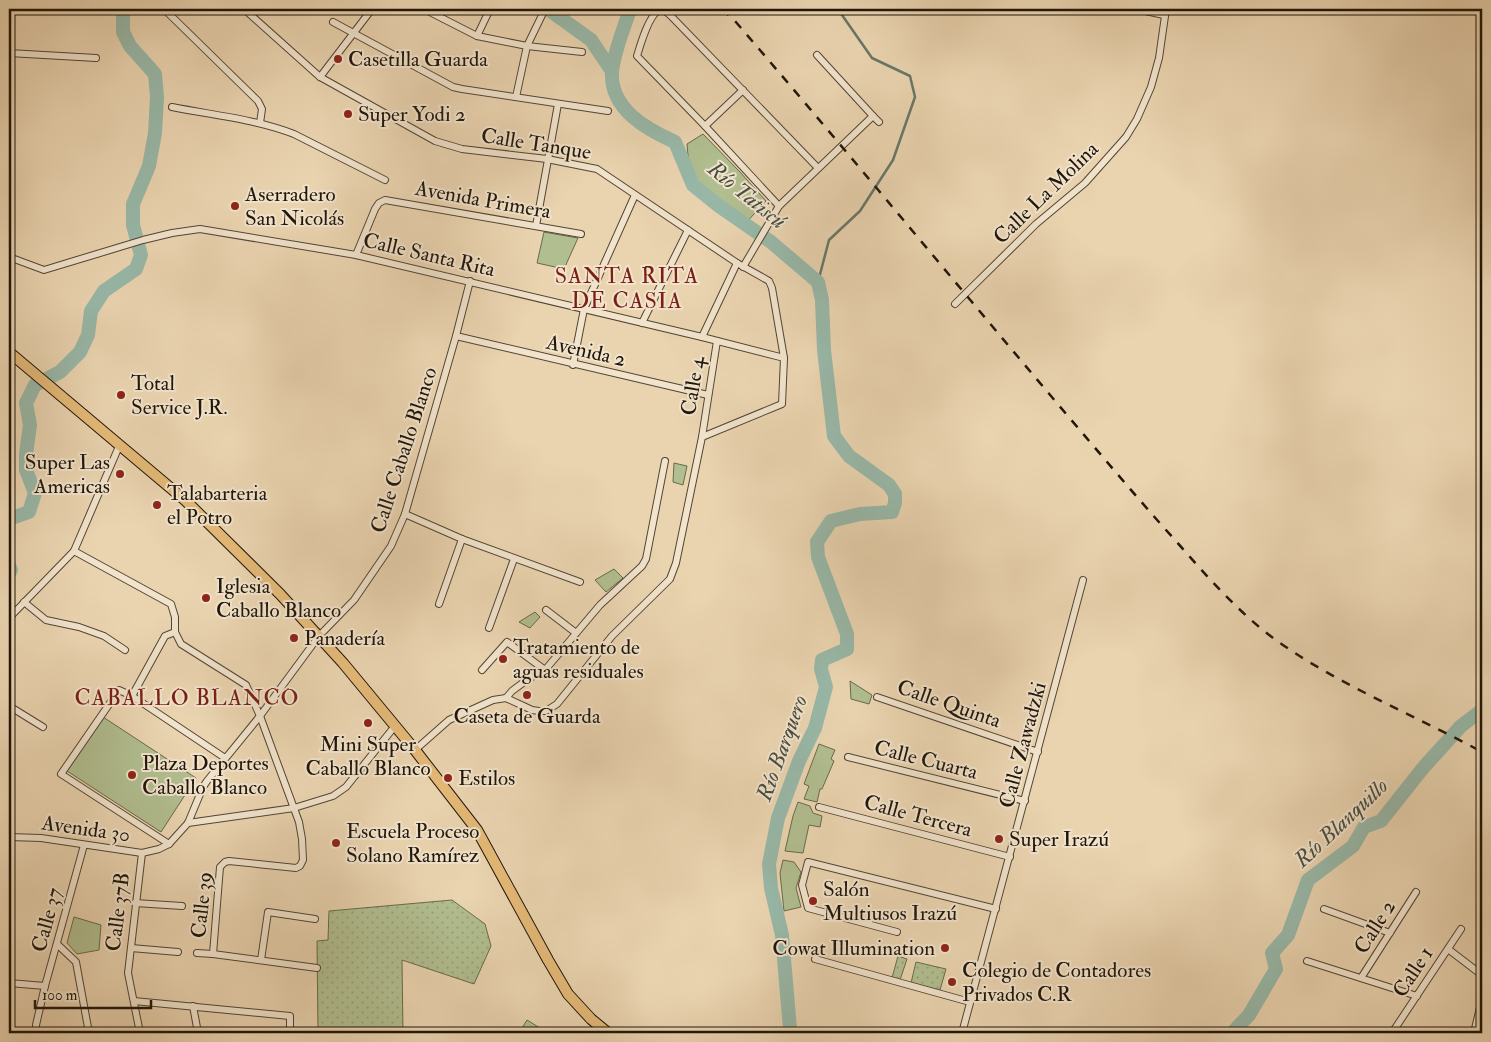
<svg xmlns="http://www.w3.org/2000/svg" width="1491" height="1042" font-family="'IM FELL Double Pica',serif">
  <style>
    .grass { fill: url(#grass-dots); stroke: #686a4c }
    .green { fill: #b1be90; stroke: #686a4c }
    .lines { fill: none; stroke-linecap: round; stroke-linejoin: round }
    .stream { stroke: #687768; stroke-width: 2.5 }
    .river { stroke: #98b8a8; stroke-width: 14 }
    .street-casing { stroke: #524533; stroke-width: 8 }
    .primary-casing { stroke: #1f1509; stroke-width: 12 }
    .street { stroke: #f1e3cc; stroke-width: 6 }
    .primary { stroke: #e5ba78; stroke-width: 10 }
    .rail { stroke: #1f1509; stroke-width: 2.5; stroke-dasharray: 9 9; stroke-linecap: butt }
    .poi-dot { fill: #8f2418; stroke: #f1e3cc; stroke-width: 2 }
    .labels { text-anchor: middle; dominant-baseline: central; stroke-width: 4; stroke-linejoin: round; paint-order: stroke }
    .poi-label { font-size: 21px; fill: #1f1509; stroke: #f1e3cc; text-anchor: start }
    .street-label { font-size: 21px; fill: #1f1509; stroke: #f1e3cc }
    .water-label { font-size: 22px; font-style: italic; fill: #494e41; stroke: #f1e3cc }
    .neighbourhood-label { font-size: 22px; letter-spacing: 1px; fill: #7a1f14; stroke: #f1e3cc }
  </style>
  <defs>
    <pattern id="grass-dots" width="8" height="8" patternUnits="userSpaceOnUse" patternTransform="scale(1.25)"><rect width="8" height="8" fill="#b1be90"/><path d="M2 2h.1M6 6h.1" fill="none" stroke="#98a27b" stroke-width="1.8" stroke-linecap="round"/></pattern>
  </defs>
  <rect width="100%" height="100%" fill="#ead4b0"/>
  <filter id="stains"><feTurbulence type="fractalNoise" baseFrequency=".004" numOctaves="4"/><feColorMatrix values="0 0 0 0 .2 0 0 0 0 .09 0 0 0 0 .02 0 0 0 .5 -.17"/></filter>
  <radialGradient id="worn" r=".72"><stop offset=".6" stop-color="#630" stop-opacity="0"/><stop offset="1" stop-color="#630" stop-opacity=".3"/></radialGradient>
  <g class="grass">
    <path d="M452 900 485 924 491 946 474 984 402 960 403 1033H318L317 941 328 940 329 911Z"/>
    <path d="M898 956 907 959 900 980 892 978Z"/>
    <path d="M916 962 946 969 940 990 911 983Z"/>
    <path d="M527 1020 548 1033H519Z"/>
  </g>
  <g class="green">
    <path d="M703 134 740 172 766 201 744 225 691 189 687 144Z"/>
    <path d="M544 232 578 238 564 269 537 263Z"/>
    <path d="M674 463 687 466 683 485 673 482Z"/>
    <path d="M614 569 623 578 606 592 595 580Z"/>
    <path d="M535 612 540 617 530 628 519 622Z"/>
    <path d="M850 681 872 695 869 704 851 699Z"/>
    <path d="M103 717 196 778 161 832 67 771Z"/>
    <path d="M819 744 835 750 831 759 834 761 822 789H820L817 802 804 799 809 786 804 784Z"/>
    <path d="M798 802 810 806 813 813 822 816 820 827 809 825 803 853 785 851 793 816Z"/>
    <path d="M783 860 794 862 801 872 796 888 801 907 784 911 780 873Z"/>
    <path d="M74 917 101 925 99 950 77 954 67 943Z"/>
  </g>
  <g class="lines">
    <path class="stream" d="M818 282 829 240 860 211 893 160 915 97 910 76 872 58 842 15 841 9"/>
    <g class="river">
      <path d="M548 9 591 40 612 71"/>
      <path d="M630 9C624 29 614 51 612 72 610 109 646 129 675 142L693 185 719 206 771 242 818 282 822 300 824 350 834 436 849 456 889 485 895 494V503L892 512 860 514 831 521 817 542 818 557 847 634V649L822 660 821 669 826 687 815 728 799 761 778 818 769 864 771 888 782 935 790 1029 788 1033"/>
      <path d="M9 519 29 512 35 493 26 470V454L30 425 26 403 35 385 60 372 80 352 88 335 91 311 104 291 136 269 141 255 133 225V204L149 166 155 133 157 97 155 74 130 46 123 32V9"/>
      <path d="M9 565 11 570 9 573"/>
      <path d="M1232 1033 1249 1015 1276 969 1272 953 1288 935 1308 880 1353 846 1364 827 1381 821 1423 768 1461 726 1482 710"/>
    </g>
    <g class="street-casing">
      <g id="street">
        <path d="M164 9 258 101 262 109 260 123"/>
        <path d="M244 9 320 77 435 141 462 149 547 159 597 169 737 263 769 281 772 288 784 358 782 404 702 437 676 563 670 579 612 636 557 704 546 711H539L532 710 506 698 493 700 449 720 415 750"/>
        <path d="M424 9 477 36 527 46 582 52"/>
        <path d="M1136 9 1164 15"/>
        <path d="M333 22 453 87 462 89 608 111"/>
        <path d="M477 36 490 9"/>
        <path d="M9 53 96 58"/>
        <path d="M320 77 372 9"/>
        <path d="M516 97 527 46 545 9"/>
        <path d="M172 107C212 115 255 119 294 134L385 180"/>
        <path d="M873 116 879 122"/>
        <path d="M705 126 743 90"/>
        <path d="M779 206 705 126 637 56C640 46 650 11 661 10 665 10 668 13 671 16L818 168"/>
        <path d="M536 226 558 104"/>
        <path d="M356 255 375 209 379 203 385 200 581 234"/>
        <path d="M9 257 44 270 143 240 172 233 200 229 356 255 702 337 784 358"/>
        <path d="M743 267 779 206 873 116 817 55"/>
        <path d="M955 304 1036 224 1085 183 1126 137 1137 119 1151 87 1159 58 1166 9"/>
        <path d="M642 323 688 230"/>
        <path d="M456 336 708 395"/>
        <path d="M702 337 737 263"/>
        <path d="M573 365 584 309 635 195"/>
        <path d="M702 437 717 341"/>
        <path d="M405 514 462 539 580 582"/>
        <path d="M74 551 171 604 175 617V632L181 644 246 685 260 716 299 822 302 839 303 860 300 866 296 868 229 861 225 862 220 867 213 954"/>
        <path d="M24 602 46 620 79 627 104 636 125 650"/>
        <path d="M439 604 462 539"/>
        <path d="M546 610 576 633"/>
        <path d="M9 618 74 551 120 444"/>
        <path d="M489 628 514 559"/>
        <path d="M482 670 507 642 545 670"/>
        <path d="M132 696 165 636 175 632"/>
        <path d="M877 697 1038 752"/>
        <path d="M506 698 512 691 528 679 545 670 600 605 642 566 646 559 665 461"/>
        <path d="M9 706 43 727"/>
        <path d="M848 757 1025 801"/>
        <path d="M819 807 1010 857"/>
        <path d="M188 823 294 808 333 796 346 787 395 726"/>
        <path d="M9 837 41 838 142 853 159 849 169 844 188 823 203 787 207 781 260 716 319 636 354 600 391 546 405 514 456 336 470 281"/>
        <path d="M169 844 61 774 119 690 132 696 225 758"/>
        <path d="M135 903 182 906"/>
        <path d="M1324 909 1390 933"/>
        <path d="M897 932 808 908 802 885 808 862 996 909"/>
        <path d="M57 944 76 962 89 1033"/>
        <path d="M131 948 178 952"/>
        <path d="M1448 949 1482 975"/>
        <path d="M197 953 213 954 317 968"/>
        <path d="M815 959 970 1002"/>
        <path d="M261 960 268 912 315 919"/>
        <path d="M1307 961 1417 996"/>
        <path d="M1361 978 1416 892"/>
        <path d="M9 983 45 986"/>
        <path d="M134 1001 290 1016V1033"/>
        <path d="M193 1006 198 1033"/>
        <path d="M36 1033V1025L45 986 84 845"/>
        <path d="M140 1033 128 973 142 853"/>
        <path d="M962 1033 1083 580"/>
        <path d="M1392 1033 1461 929"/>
        <path d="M1474 1033 1482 999"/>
      </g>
    </g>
    <g class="primary-casing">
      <path id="primary" d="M9 352 186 501 280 594 343 663 415 750 477 830 548 960 568 994 591 1019 608 1033"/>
    </g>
    <use href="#street" class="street"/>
    <use href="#primary" class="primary"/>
    <path class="rail" d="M722 9 735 21C847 151 956 284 1067 415 1103 457 1138 499 1175 540 1203 572 1231 604 1264 631 1328 681 1411 713 1482 752"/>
  </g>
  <g class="poi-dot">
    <circle cx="338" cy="59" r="5"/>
    <circle cx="348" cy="114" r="5"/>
    <circle cx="235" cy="206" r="5"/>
    <circle cx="121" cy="395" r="5"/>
    <circle cx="120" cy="474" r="5"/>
    <circle cx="157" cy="505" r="5"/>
    <circle cx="206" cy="598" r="5"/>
    <circle cx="294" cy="638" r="5"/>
    <circle cx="503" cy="659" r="5"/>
    <circle cx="527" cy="695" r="5"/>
    <circle cx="368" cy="723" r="5"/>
    <circle cx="132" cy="775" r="5"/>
    <circle cx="448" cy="778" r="5"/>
    <circle cx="999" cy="839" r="5"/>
    <circle cx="336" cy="843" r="5"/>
    <circle cx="813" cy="901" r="5"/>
    <circle cx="945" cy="948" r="5"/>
    <circle cx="952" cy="982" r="5"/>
  </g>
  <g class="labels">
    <g class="poi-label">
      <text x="348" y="59">Casetilla Guarda</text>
      <text x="358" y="114">Super Yodi 2</text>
      <text x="245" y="194">Aserradero<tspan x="245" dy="24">San Nicolás</tspan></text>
      <text x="131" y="383">Total<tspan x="131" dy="24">Service J.R.</tspan></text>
      <text x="110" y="462" text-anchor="end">Super Las<tspan x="110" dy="24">Americas</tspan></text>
      <text x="167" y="493">Talabarteria<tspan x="167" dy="24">el Potro</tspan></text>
      <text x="216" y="586">Iglesia<tspan x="216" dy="24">Caballo Blanco</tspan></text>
      <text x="304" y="638">Panadería</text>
      <text x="513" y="647">Tratamiento de<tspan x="513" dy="24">aguas residuales</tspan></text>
      <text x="527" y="716" text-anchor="middle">Caseta de Guarda</text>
      <text x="368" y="744" text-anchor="middle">Mini Super<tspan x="368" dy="24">Caballo Blanco</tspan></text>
      <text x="142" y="763">Plaza Deportes<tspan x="142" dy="24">Caballo Blanco</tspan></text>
      <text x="458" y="778">Estilos</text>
      <text x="346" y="831">Escuela Proceso<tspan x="346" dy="24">Solano Ramírez</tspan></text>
      <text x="1009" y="839">Super Irazú</text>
      <text x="823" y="889">Salón<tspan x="823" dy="24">Multiusos Irazú</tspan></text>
      <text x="935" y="948" text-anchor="end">Cowat Illumination</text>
      <text x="962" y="970">Colegio de Contadores<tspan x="962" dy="24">Privados C.R</tspan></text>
    </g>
    <g class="street-label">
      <text transform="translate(536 144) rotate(9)">Calle Tanque</text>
      <text transform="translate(1046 193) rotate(-44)">Calle La Molina</text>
      <text transform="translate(483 200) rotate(10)">Avenida Primera</text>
      <text transform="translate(429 255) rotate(13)">Calle Santa Rita</text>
      <text transform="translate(586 351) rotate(13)">Avenida 2</text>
      <text transform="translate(693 386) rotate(-81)">Calle 4</text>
      <text transform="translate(404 450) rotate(-72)">Calle Caballo Blanco</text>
      <text transform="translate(949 704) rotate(19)">Calle Quinta</text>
      <text transform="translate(1023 745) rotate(-75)">Calle Zawadzki</text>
      <text transform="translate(926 760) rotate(14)">Calle Cuarta</text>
      <text transform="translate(918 816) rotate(15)">Calle Tercera</text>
      <text transform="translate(86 829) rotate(8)">Avenida 30</text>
      <text transform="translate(202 905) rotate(-84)">Calle 39</text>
      <text transform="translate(118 912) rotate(-83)">Calle 37B</text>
      <text transform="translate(47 920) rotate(-75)">Calle 37</text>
      <text transform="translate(1375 927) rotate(-58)">Calle 2</text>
      <text transform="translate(1413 972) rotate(-57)">Calle 1</text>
    </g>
    <g class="water-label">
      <text transform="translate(747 195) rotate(39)">Río Tatiscú</text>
      <text transform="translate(782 748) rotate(-70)">Río Barquero</text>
      <text transform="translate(1341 823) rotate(-43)">Río Blanquillo</text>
    </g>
    <g class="neighbourhood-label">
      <text x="627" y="276">SANTA RITA<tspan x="627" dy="25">DE CASIA</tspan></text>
      <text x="187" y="698">CABALLO BLANCO</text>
    </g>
  </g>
  <rect width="1491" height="1042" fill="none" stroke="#ead4b0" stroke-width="30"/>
  <rect x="10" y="10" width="1471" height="1022" fill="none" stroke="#1f1509" stroke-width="2.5"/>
  <rect x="15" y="15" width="1461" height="1012" fill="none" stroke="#1f1509"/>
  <path d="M35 1000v8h116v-8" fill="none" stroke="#1f1509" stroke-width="2.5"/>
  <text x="42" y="1000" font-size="15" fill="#1f1509" stroke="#f1e3cc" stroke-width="4" paint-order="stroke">100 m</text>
  <rect width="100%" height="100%" filter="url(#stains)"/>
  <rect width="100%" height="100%" fill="url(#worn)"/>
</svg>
